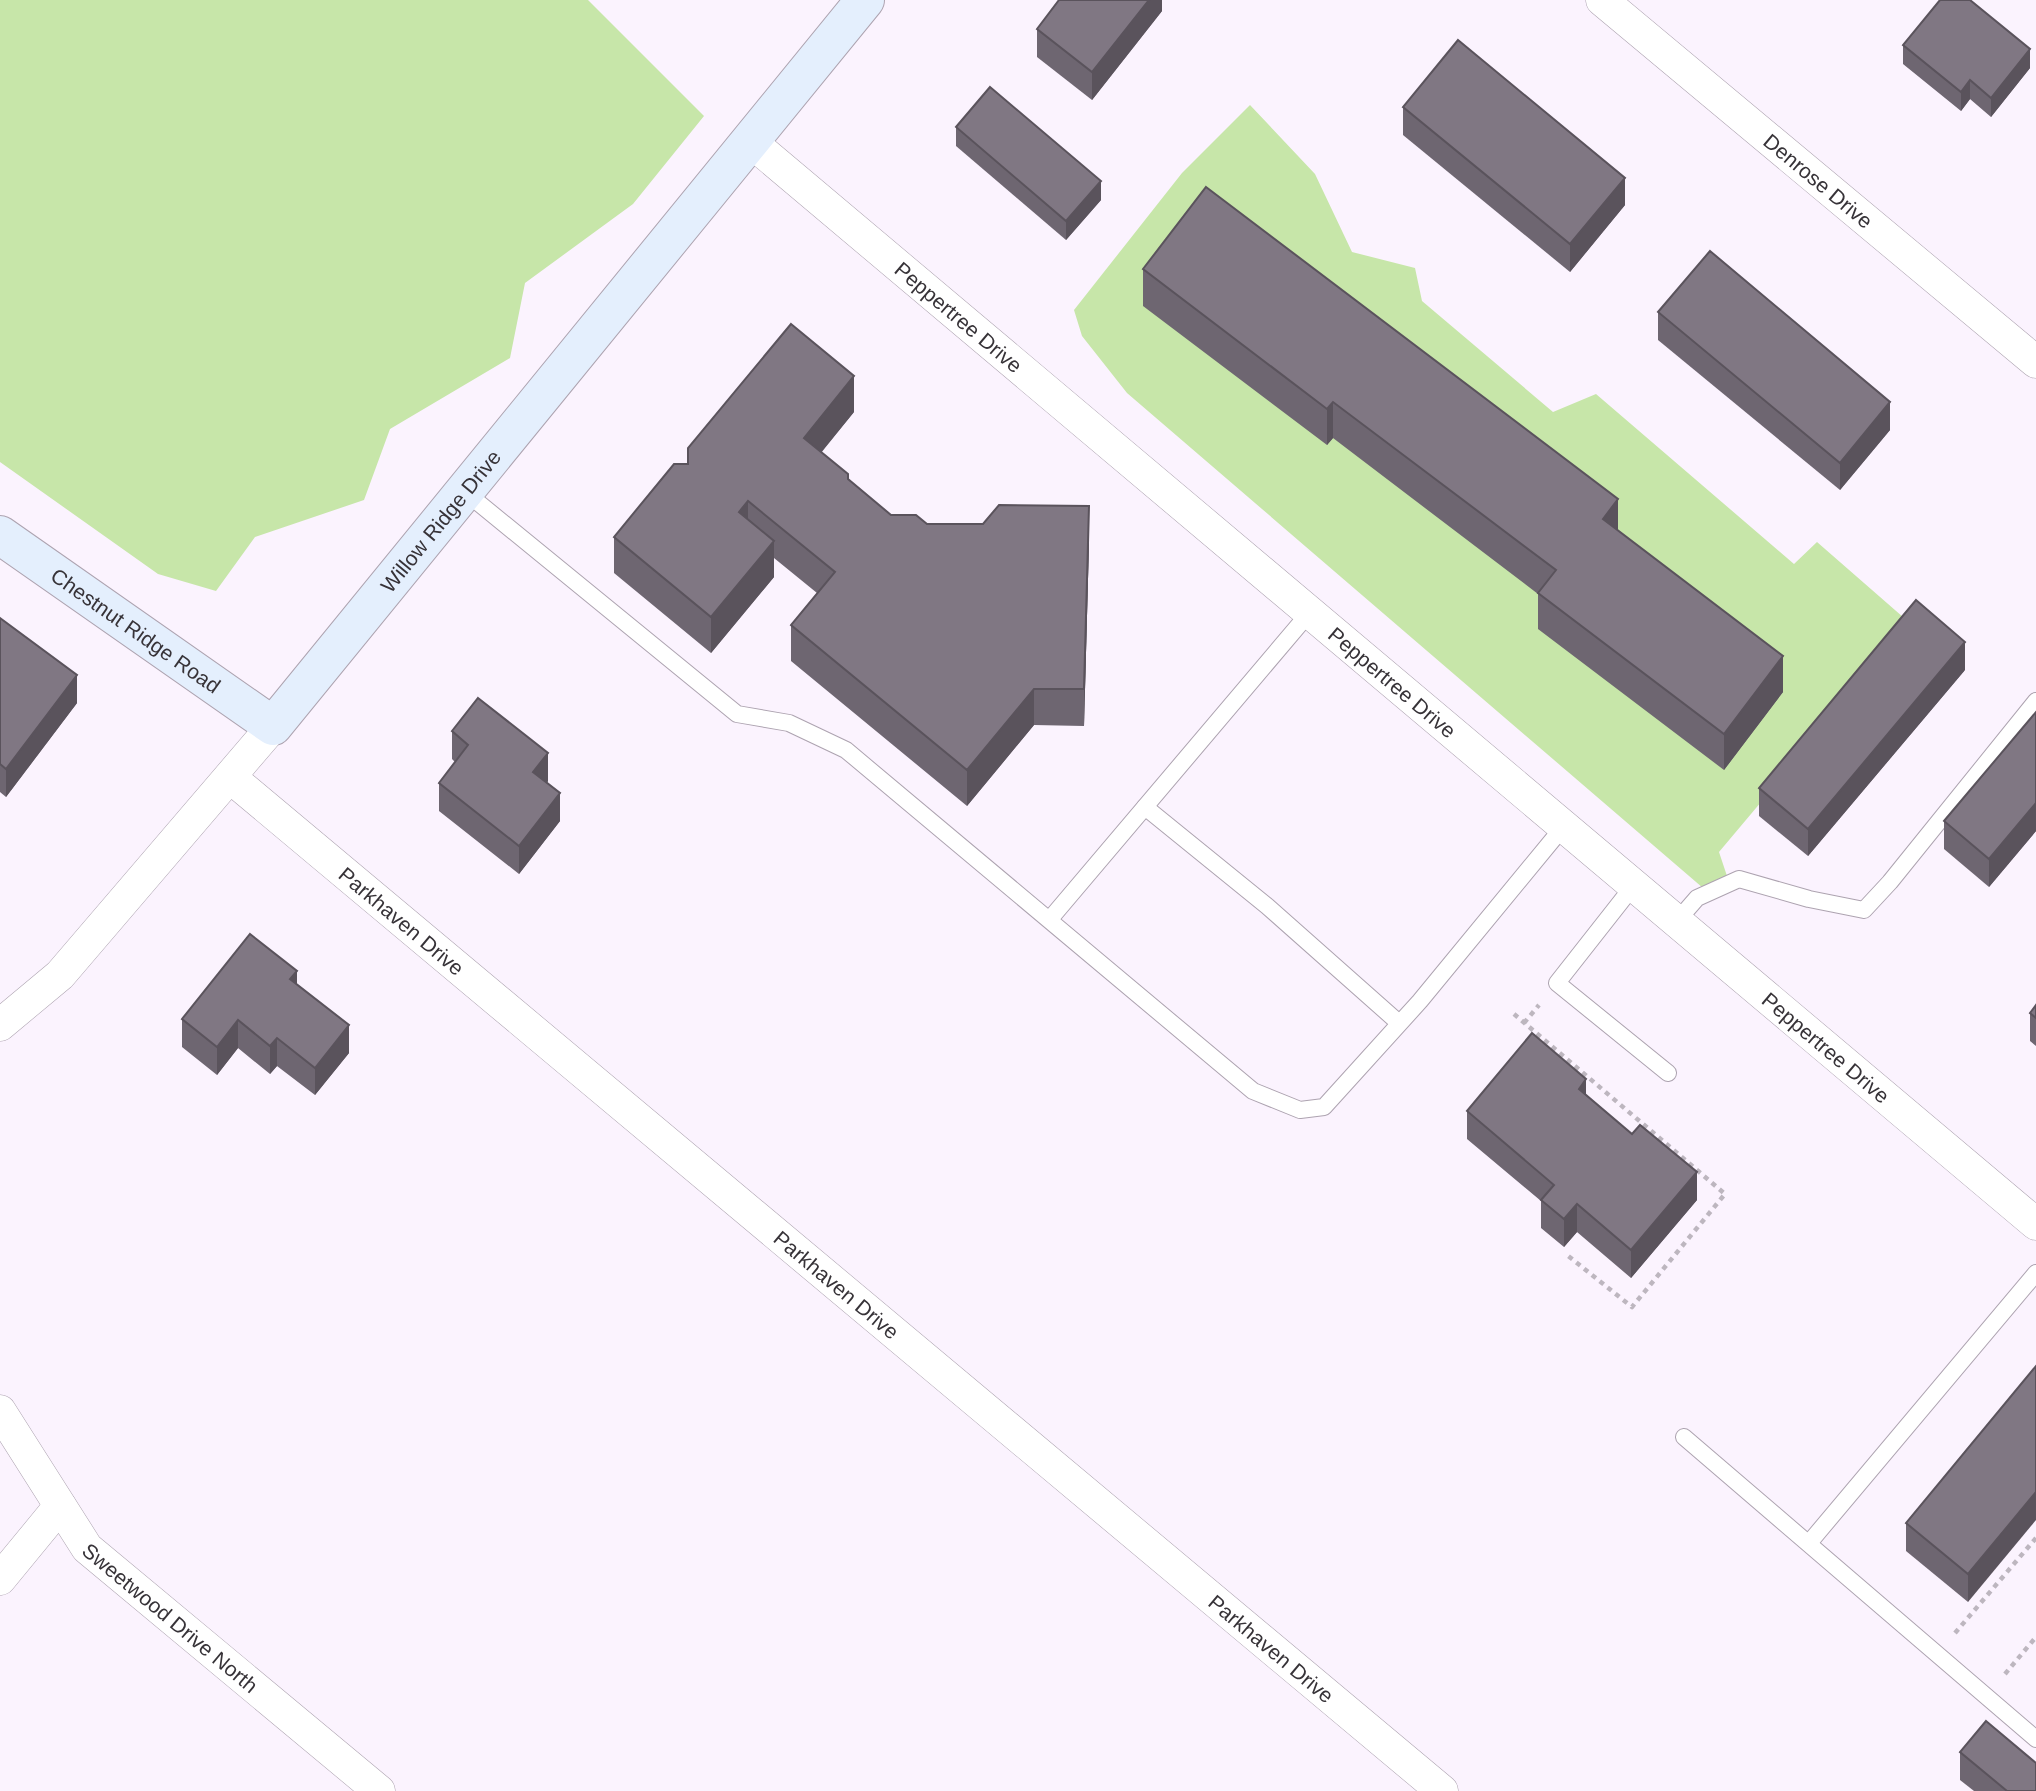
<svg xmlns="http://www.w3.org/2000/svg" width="2036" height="1791" font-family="Arial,sans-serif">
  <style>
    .green { fill: #c7e6a9 }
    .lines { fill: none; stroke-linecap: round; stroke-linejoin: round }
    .lane-casing { stroke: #ada3b0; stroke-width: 18 }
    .street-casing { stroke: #ada3b0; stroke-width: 33 }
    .secondary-casing { stroke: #ada3b0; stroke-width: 40 }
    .path { stroke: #bdb6bf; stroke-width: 4.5; stroke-dasharray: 5 5; stroke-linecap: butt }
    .lane { stroke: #fff; stroke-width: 16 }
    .street { stroke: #fff; stroke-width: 32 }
    .secondary { stroke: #e4effd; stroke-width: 38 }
    .wall { fill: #6e6671 }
    .shaded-wall { fill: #5a535c }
    .building { fill: #807783; stroke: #5a535c; stroke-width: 2 }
    .labels { text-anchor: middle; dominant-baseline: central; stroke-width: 7; stroke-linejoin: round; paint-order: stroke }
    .street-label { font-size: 21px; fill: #373338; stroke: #fbf3fe }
  </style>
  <rect width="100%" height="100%" fill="#fbf3fe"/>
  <g class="green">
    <path d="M0 0H588L704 116 633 204 525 283 510 358 390 429 364 500 255 537 216 591 158 574 0 462Z"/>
    <path d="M1250 105 1315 174 1352 252 1415 268 1422 301 1553 412 1596 394 1794 564 1817 542 1911 624 1719 852 1730 885 1710 894 1127 393 1082 336 1074 310 1182 173Z"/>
  </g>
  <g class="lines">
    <g class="lane-casing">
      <g id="lane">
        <path d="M464 491 737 714 789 723 846 750 1253 1091 1300 1110 1324 1107 1420 1001 1564 826"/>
        <path d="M1145 807 1267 906 1399 1023"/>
        <path d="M1634 885 1557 983 1668 1073"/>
        <path d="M1050 919 1310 612"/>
        <path d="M1677 921 1697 898 1739 879 1809 899 1864 910 1890 882 2036 701"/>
        <path d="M1684 1437 2036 1739"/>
        <path d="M1809 1543 2036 1273"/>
      </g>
    </g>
    <g class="street-casing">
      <g id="street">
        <path id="s1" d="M1602 0 2036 362"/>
        <path id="s2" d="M750 141 2036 1224"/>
        <path id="s3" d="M230 777 1442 1791"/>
        <path d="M0 1025 60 975 273 726"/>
        <path id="s4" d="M0 1411 87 1548 379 1791"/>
        <path d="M0 1579 60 1506"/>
      </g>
    </g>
    <g class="secondary-casing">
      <g id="secondary">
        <path id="s5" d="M0 535 273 726 865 0"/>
      </g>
    </g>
    <g class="path">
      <path d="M1514 1014 1725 1194 1632 1307 1567 1255"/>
      <path d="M1524 1023 1539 1005"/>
      <path d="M1955 1633 2036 1538"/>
      <path d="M2005 1674 2036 1637"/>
    </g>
    <use href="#lane" class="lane"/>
    <use href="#street" class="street"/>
    <use href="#secondary" class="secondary"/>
  </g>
  <g class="wall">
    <path d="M1162 0V11L1092 100 1037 57V29Z"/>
    <path d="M1903 45 2030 68 1991 117 1970 99 1961 111 1903 64Z"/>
    <path d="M1403 107 1625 205 1570 272 1403 135Z"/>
    <path d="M956 127 1101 200 1066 240 956 146Z"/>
    <path d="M1143 269 1618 531 1783 692 1724 770 1538 629V594L1333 438 1327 445 1143 306Z"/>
    <path d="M1658 312 1890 430 1840 490 1658 340Z"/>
    <path d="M854 412 821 452 848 480 891 515 927 524 1089 542 1084 726 1034 725 967 806 791 661V625L817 593 774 558V577L711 653 614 573V537L688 464Z"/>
    <path d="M0 618 77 703 6 797 0 792Z"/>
    <path d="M1965 670 1808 856 1759 816V788Z"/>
    <path d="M2036 712V831L1989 887 1944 849V821Z"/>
    <path d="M452 731 548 781 547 783 560 821 519 874 439 811V783L455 762 452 759Z"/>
    <path d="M297 984 349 1053 315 1095 277 1066 270 1074 238 1048 217 1075 182 1047V1019Z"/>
    <path d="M2036 1005V1046L2030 1041V1013Z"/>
    <path d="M1586 1095 1697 1200 1631 1278 1577 1232 1564 1247 1541 1228V1201L1467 1139V1111Z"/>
    <path d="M2036 1366 1968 1602 1906 1551V1523Z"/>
    <path d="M1960 1752 2036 1791H1974L1960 1780Z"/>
  </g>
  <g class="shaded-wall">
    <path d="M1149 0H1162V11L1092 100V72Z"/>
    <path d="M2030 49V68L1991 117V98Z"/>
    <path d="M1970 80V99L1961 111V92Z"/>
    <path d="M1625 178V205L1570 272V244Z"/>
    <path d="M1101 181V200L1066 240V221Z"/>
    <path d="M854 376V412L804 474V438Z"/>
    <path d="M1333 402V438L1327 445V409Z"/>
    <path d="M1890 402V430L1840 490V463Z"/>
    <path d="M1618 499V536L1603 519Z"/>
    <path d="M748 501V537L739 512Z"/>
    <path d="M1089 506V542L1084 726V689Z"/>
    <path d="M774 541V577L711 653V617Z"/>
    <path d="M1965 642V670L1808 856V829Z"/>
    <path d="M1783 656V692L1724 770V734Z"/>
    <path d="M77 675V703L6 797V769Z"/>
    <path d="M1034 689V725L967 806V770Z"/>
    <path d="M548 753V781L533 800V772Z"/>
    <path d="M560 793V821L519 874V846Z"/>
    <path d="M2036 803V831L1989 887V859Z"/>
    <path d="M297 971V999L290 979Z"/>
    <path d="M238 1020V1048L217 1075V1047Z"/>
    <path d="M349 1025V1053L315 1095V1068Z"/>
    <path d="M277 1038V1066L270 1074V1046Z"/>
    <path d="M1586 1079V1107L1579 1089Z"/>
    <path d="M1697 1172V1200L1631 1278V1250Z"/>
    <path d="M1577 1204V1232L1564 1247V1219Z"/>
    <path d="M2036 1492V1520L1968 1602V1574Z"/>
  </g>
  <g class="building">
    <path d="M1059 0H1149L1092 72 1037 29Z"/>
    <path d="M1940 0H1970L2030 49 1991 98 1970 80 1961 92 1903 45Z"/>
    <path d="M1458 40 1625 178 1570 244 1403 107Z"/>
    <path d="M990 87 1101 181 1066 221 956 127Z"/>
    <path d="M1206 187 1618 499 1603 519 1783 656 1724 734 1538 593 1556 570 1333 402 1327 409 1143 269Z"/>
    <path d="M1710 251 1890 402 1840 463 1658 312Z"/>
    <path d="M791 324 854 376 804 438 848 474V479L891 515H916L927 524H983L999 505 1089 506 1084 689H1034L967 770 791 625 835 572 748 501 739 512 774 541 711 617 614 537 674 464H688V448Z"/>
    <path d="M1916 600 1965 642 1808 829 1759 788Z"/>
    <path d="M0 618 77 675 6 769 0 764Z"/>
    <path d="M478 698 548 753 533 772 560 793 519 846 439 783 468 745 452 731Z"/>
    <path d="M2036 712V803L1989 859 1944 821Z"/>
    <path d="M250 934 297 971 290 979 349 1025 315 1068 277 1038 270 1046 238 1020 217 1047 182 1019Z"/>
    <path d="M2036 1005V1018L2030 1013Z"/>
    <path d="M1532 1033 1586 1079 1579 1089 1632 1134 1640 1125 1697 1172 1631 1250 1577 1204 1564 1219 1541 1200 1554 1185 1467 1111Z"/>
    <path d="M2036 1366V1492L1968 1574 1906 1523Z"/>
    <path d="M1986 1721 2036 1763V1791H2007L1960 1752Z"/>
  </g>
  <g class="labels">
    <g class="street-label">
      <text stroke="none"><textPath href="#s1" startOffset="282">Denrose Drive</textPath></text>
      <text stroke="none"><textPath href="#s2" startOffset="273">Peppertree Drive</textPath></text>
      <text stroke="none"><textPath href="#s5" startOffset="598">Willow Ridge Drive</textPath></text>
      <text stroke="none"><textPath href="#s5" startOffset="166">Chestnut Ridge Road</textPath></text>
      <text stroke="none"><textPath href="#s2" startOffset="840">Peppertree Drive</textPath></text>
      <text stroke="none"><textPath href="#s3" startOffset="224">Parkhaven Drive</textPath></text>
      <text stroke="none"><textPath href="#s2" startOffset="1407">Peppertree Drive</textPath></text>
      <text stroke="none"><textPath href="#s3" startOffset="791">Parkhaven Drive</textPath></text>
      <text stroke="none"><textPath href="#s4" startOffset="271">Sweetwood Drive North</textPath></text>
      <text stroke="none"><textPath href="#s3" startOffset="1358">Parkhaven Drive</textPath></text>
    </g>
  </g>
</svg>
